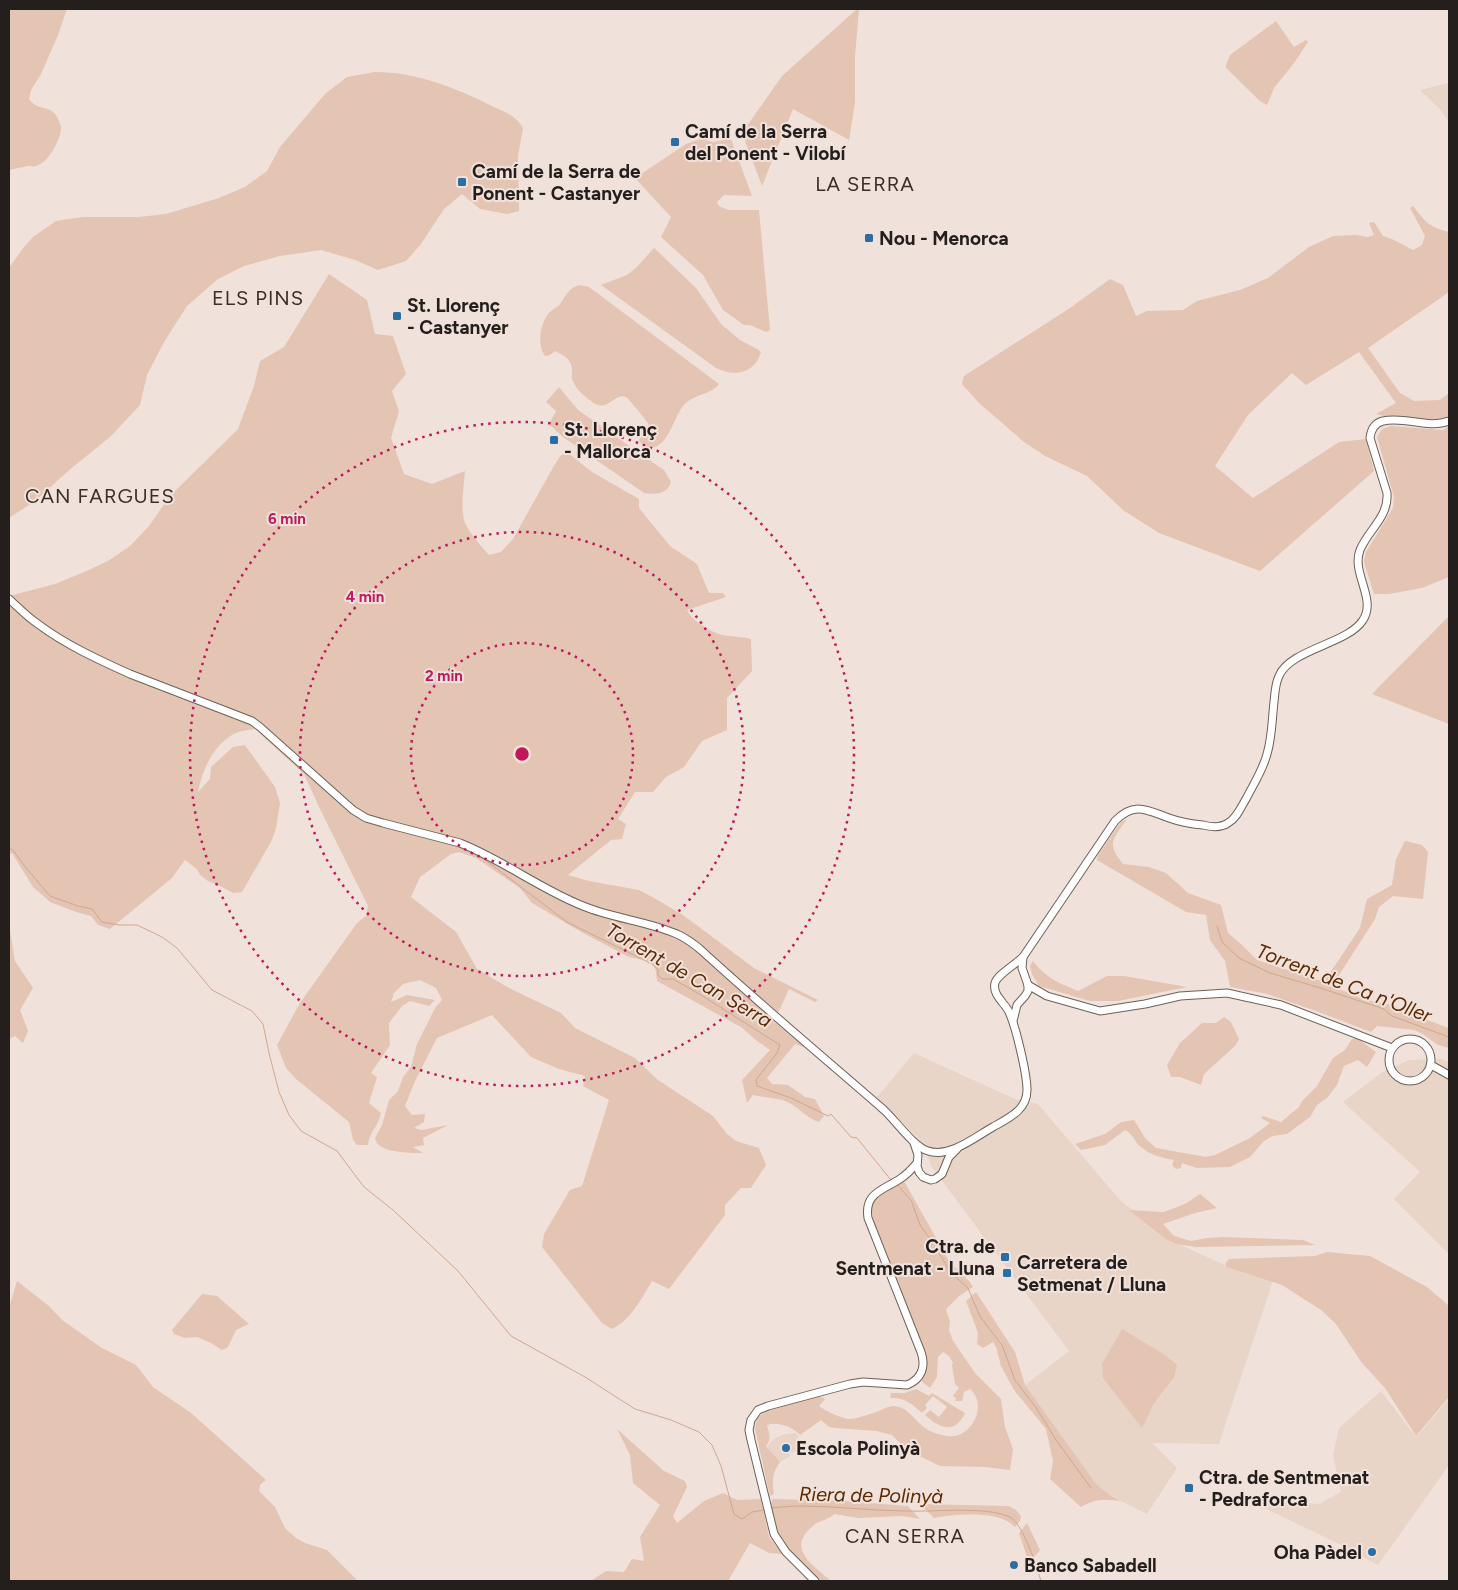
<svg xmlns="http://www.w3.org/2000/svg" width="1458" height="1590" font-family="Figtree,sans-serif">
  <style>
    .built { fill: #e9d4c8 }
    .green { fill: #e4c4b2 }
    .lines { fill: none; stroke-linecap: round; stroke-linejoin: round }
    .stream { stroke: #d0a78f; stroke-width: 1 }
    .secondary-casing { stroke: #6c615a; stroke-width: 9 }
    .secondary { stroke: #fff; stroke-width: 7 }
    .ring { fill: none; stroke: #c2185b; stroke-width: 2.5; stroke-dasharray: 2.5 5 }
    .poi-dot { fill: #2a6ea3; stroke: #f0e2da; stroke-width: 2 }
    .labels { text-anchor: middle; dominant-baseline: central; stroke-width: 4; stroke-linejoin: round; paint-order: stroke }
    .poi-label { font-size: 19px; font-weight: bold; fill: #241f1c; stroke: #f0e2da; text-anchor: start }
    .neighbourhood-label { font-size: 20px; letter-spacing: 1px; fill: #392e29; stroke: #f0e2da }
    .water-label { font-size: 20px; font-style: italic; fill: #5c2902; stroke: #f0e2da }
    .centre { fill: #c2185b; stroke: #f0e2da; stroke-width: 2.5 }
    .ring-label { font-size: 15px; text-anchor: middle; font-weight: bold; fill: #c2185b; stroke: #f0e2da; stroke-width: 4; stroke-linejoin: round; paint-order: stroke }
  </style>
  <rect width="100%" height="100%" fill="#f0e2da"/>
  <g class="built">
    <path d="M1449 83V123L1441 110 1420 90Z"/>
    <path d="M914 1053 1015 1099 1038 1104 1120 1200 1170 1240 1227 1266 1273 1281 1219 1444 1152 1443 1177 1468 1147 1514 1111 1496 1097 1485 1025 1385 1069 1351 931 1166 923 1143 877 1097Z"/>
    <path d="M1441 1059 1449 1062V1254L1394 1199 1420 1172 1343 1102 1381 1073 1409 1060Z"/>
    <path d="M1381 1391 1416 1437 1449 1399V1465L1378 1565 1337 1543 1258 1505 1288 1502 1319 1504 1341 1492 1333 1455 1339 1428Z"/>
    <path d="M796 1433 799 1437 797 1439 805 1450 789 1453 790 1456 780 1462 767 1447 774 1439 785 1434Z"/>
  </g>
  <g class="green">
    <path d="M9 9H67L58 35 41 74 31 90 29 99C38 111 47 105 55 114 58 118 61 124 61 129 60 141 48 163 36 166 33 167 31 166 28 166 22 167 15 169 9 170Z"/>
    <path d="M857 9H859L855 56V103L849 140 793 109 762 186 742 133 782 76Z"/>
    <path d="M1276 21 1294 47 1306 40 1308 42 1294 63 1274 88 1267 105 1260 101 1226 68V65L1230 55Z"/>
    <path d="M375 72C416 72 456 88 492 106 506 113 514 114 523 128L518 156 519 211 507 214 480 209 462 194 444 209 421 244 406 261 378 270 355 260 321 250 280 256 244 266 218 279 187 306 164 342 147 375 140 405 110 437 68 471 35 501 9 518V268L24 247 33 237 56 221 83 217H139L166 214 219 198 245 187 267 171 280 147 325 94 347 77Z"/>
    <path d="M700 139 713 142 731 139 752 196 724 195 717 202 719 206 728 210H759L770 330 766 332 750 325H744L723 310 703 275 661 237 671 217 635 178 686 144Z"/>
    <path d="M1413 206C1426 222 1428 227 1449 232V292L1368 348 1400 393 1414 401 1440 400 1449 393V417C1427 422 1397 420 1376 414L1396 403 1359 352 1306 385 1292 373 1248 415 1215 466 1253 498 1339 442 1366 439 1374 471 1260 571 1159 533 1123 510 1087 476 1045 456 1024 442 979 403 962 384 964 376 1070 308 1110 279 1123 285 1136 316 1147 311 1183 310 1197 301 1240 290 1268 278 1309 247 1333 236 1356 235 1368 237 1374 235 1369 223 1374 222 1383 236 1394 240 1413 250 1422 245 1425 236 1410 208Z"/>
    <path d="M654 248 696 288 721 324 740 340 757 349 761 352C755 374 734 377 716 368L601 285 627 275 637 267Z"/>
    <path d="M329 274 367 300 375 334 393 336 406 374 392 391 399 411 391 438 404 474 432 484 465 471C464 484 460 511 465 523 471 535 480 545 489 555L501 552 513 539 555 464 561 455 568 453 592 472 639 499V508L670 546 697 564 709 593H723L726 597 687 610C691 620 708 630 719 634 728 637 741 636 751 639L752 671 727 698V730L702 741 684 767 666 777 653 792H635L618 819 626 824 622 839 611 840 568 875 589 881 639 890 654 898 683 915 754 968 818 1000 815 1002 789 989 780 1009 772 1020 806 1048 795 1044 767 1078 772 1084 788 1085 805 1097 815 1099 824 1116 819 1122C806 1118 798 1106 785 1101 776 1098 763 1097 753 1095L747 1103 742 1080 770 1050 757 1041 741 1027 657 981 656 971 652 962 629 957 583 933 532 903 520 888 476 858 459 852 451 854 420 877 411 897 456 932 477 969 509 988 561 1013 575 1028 635 1058 658 1080 713 1116 727 1134 736 1141 759 1148 766 1165 751 1188H741L725 1205V1215L669 1289 652 1281C642 1298 630 1321 612 1329L602 1323 542 1247 544 1234 570 1190 582 1186 609 1100 583 1086 585 1076 559 1069 531 1057 492 1015 437 1038 415 1081 405 1106 412 1115 425 1114 424 1122 414 1128 422 1130 448 1125 423 1138 424 1145 413 1147 423 1153C412 1153 388 1153 379 1145 377 1144 376 1141 375 1138L382 1125 389 1100 398 1091 403 1077 411 1067 417 1044 435 1008 442 1000 436 988 420 980 403 984 394 993 391 1002 407 995 435 1000 429 1006 410 1001 402 1006 389 1023 390 1045 371 1073 377 1077 369 1103 381 1113C378 1128 370 1130 368 1145H357L353 1140 349 1122 296 1079 286 1068 277 1045 300 1003 357 923 366 916 368 906 319 807 304 774 255 729C248 730 238 731 232 735 212 747 202 771 198 792L210 779 211 767 233 747 245 745 275 787 280 803 276 828 272 840 242 892 233 893 224 888 208 881 200 875 197 869 185 860 172 878 110 929 98 925 91 916 76 912 50 902 33 887 12 853 9 854V596L55 584 82 573 108 561 130 546 149 526 169 497 238 429 254 386 260 361 284 347Z"/>
    <path d="M580 285 589 287 719 384C711 395 693 394 683 406 672 420 668 452 644 448L639 440 647 428 648 423C646 420 628 398 626 397 613 392 608 415 591 401 585 397 575 388 573 381 571 378 572 374 572 370 572 359 564 356 555 351L550 355 545 356C537 345 540 325 548 314 551 310 557 308 560 304 566 296 569 287 580 285Z"/>
    <path d="M559 387 578 410 655 464 664 470 671 482C668 494 655 495 644 493L563 437 549 424 556 411 546 402Z"/>
    <path d="M1391 426 1443 430 1449 426V577L1422 588 1389 594H1374L1364 562 1366 552 1393 508 1394 497 1377 437 1382 429Z"/>
    <path d="M1449 616V724L1372 694Z"/>
    <path d="M1127 819C1113 839 1106 843 1123 864L1149 867 1166 873 1188 893 1221 905 1228 933 1241 944 1257 960 1324 982 1360 928 1367 899 1392 885 1396 859 1405 841 1422 845 1428 852 1423 899 1393 896 1379 907 1375 919 1332 986 1363 999 1386 1004 1394 1005 1405 1012 1449 1028V1048L1438 1045 1423 1034 1414 1030 1377 1026 1371 1032 1316 1011 1267 994 1230 987 1225 961 1210 940 1206 915 1186 912 1097 860 1098 855 1121 822Z"/>
    <path d="M9 924 15 961 33 988 20 1010 28 1031 23 1043 15 1036 9 1039Z"/>
    <path d="M1033 961C1046 978 1059 983 1078 991L1107 976H1124L1187 987 1118 1001H1090L1039 986 1032 974 1030 966Z"/>
    <path d="M1224 1017 1231 1022 1239 1039 1235 1046 1204 1074 1201 1085 1180 1077H1171L1167 1065 1180 1043 1202 1023H1216Z"/>
    <path d="M1357 1038 1376 1052 1367 1067 1358 1060 1344 1066 1337 1085 1327 1098 1317 1105 1310 1117 1287 1134 1272 1136 1264 1141 1250 1157 1230 1167 1197 1168 1182 1163 1181 1168 1176 1169 1172 1165 1174 1160C1162 1158 1150 1155 1141 1147 1134 1142 1133 1133 1125 1130L1105 1145 1081 1150 1075 1144 1105 1134 1121 1122 1134 1120 1145 1138 1156 1148 1206 1157 1215 1155 1250 1138 1270 1123 1261 1118 1263 1116 1281 1122 1299 1107 1302 1101 1317 1086 1333 1058 1345 1050 1352 1039Z"/>
    <path d="M904 1181 949 1261 970 1282 973 1287 959 1296 946 1309 950 1322 949 1330 953 1341 975 1373 1001 1399 1005 1427 1013 1449 1010 1470 985 1467 940 1466 907 1450 892 1435 876 1431 835 1428 829 1427 821 1420 800 1435C793 1427 778 1421 767 1425 769 1433 772 1439 766 1446L780 1462C772 1474 772 1479 774 1494L770 1496 755 1429C756 1424 756 1418 761 1415 772 1405 804 1400 819 1396L825 1399 819 1406C825 1411 843 1419 850 1419 856 1419 870 1414 876 1412 882 1410 888 1406 894 1406 910 1408 916 1423 928 1430 933 1433 941 1435 947 1436 971 1440 989 1405 970 1389L964 1392 962 1401H955L956 1398 953 1396 959 1388 955 1384 952 1365 953 1363 949 1356 943 1352 938 1357 937 1377 930 1388 921 1381 927 1362 925 1352C916 1330 868 1223 872 1207 875 1194 894 1187 904 1181Z"/>
    <path d="M1200 1194 1217 1208 1195 1213 1163 1224 1174 1236 1191 1241 1207 1238 1223 1237 1303 1240 1315 1245 1196 1247 1177 1244 1166 1239 1129 1210 1164 1212 1185 1204Z"/>
    <path d="M1327 1252 1370 1256 1427 1287 1449 1306V1397L1416 1436 1385 1388 1362 1363 1336 1324 1321 1310 1282 1285 1227 1267 1225 1264 1229 1259 1315 1256Z"/>
    <path d="M17 1281 49 1306 62 1320 102 1348 136 1365 153 1387 191 1413 266 1480 260 1485 259 1491 275 1507 285 1528 296 1538 305 1543 327 1550 358 1581H9V1308Z"/>
    <path d="M976 1292 1015 1352 1025 1385 1097 1485 1111 1496 1120 1501C1106 1499 1093 1499 1081 1507L1050 1479 1053 1461 1046 1429 1014 1390 1001 1366 996 1347 993 1342 983 1348 977 1344 978 1333 966 1301Z"/>
    <path d="M202 1294 217 1296 249 1324 236 1330 228 1347 222 1350 211 1343 197 1337 185 1338 174 1334 172 1330Z"/>
    <path d="M1122 1329 1165 1355 1177 1365 1174 1377 1154 1403 1142 1428 1103 1378 1102 1364Z"/>
    <path d="M916 1389 929 1396 932 1393 965 1413C955 1435 939 1428 925 1415L930 1410 939 1417 947 1407 933 1396 925 1405 927 1408 922 1413C912 1404 905 1397 890 1398L891 1393H905Z"/>
    <path d="M617 1429 664 1471 685 1481 687 1487 673 1516 677 1523 704 1501 723 1493 737 1500 761 1499 769 1537 783 1554 769 1553 750 1543 728 1581H591L606 1571 624 1572 632 1559 644 1561 640 1537 660 1505 633 1483 630 1455Z"/>
    <path d="M773 1499 843 1501 908 1506 920 1519 903 1516 859 1518 834 1514C829 1520 820 1520 814 1525 785 1548 812 1564 831 1581H819C804 1566 784 1551 777 1530 774 1521 773 1512 771 1503Z"/>
    <path d="M920 1504 1009 1506 1016 1510 1021 1516 1020 1521 1015 1527C1012 1525 1008 1521 1005 1520 988 1512 953 1514 934 1518Z"/>
    <path d="M1027 1523 1040 1550 1029 1563 1019 1533Z"/>
  </g>
  <g class="lines">
    <g class="stream">
      <path d="M9 849H12L27 869 50 896 78 906 92 909 102 922 119 925H137L162 937 177 948 212 990 252 1011 263 1024 269 1053 279 1092 289 1115 301 1131 337 1151 364 1187 393 1210 458 1271 511 1336 585 1377 635 1409 671 1420 699 1432 712 1445 721 1466 734 1514 742 1519 752 1512 764 1510"/>
      <path d="M480 856 567 922 652 964 658 970V975L662 979H673L701 995 780 1045 777 1053 756 1080 757 1086 791 1098 828 1116 831 1114 851 1137 857 1138 891 1180"/>
      <path d="M1217 926 1222 942 1239 958 1270 973 1317 987 1384 1009 1392 1016 1449 1037"/>
      <path d="M897 1185 911 1200 920 1225 936 1247 950 1272 968 1288 975 1305 981 1318 1002 1345 1015 1380 1037 1409 1056 1440 1091 1488"/>
      <path d="M772 1508C782 1507 792 1506 802 1506 837 1506 873 1511 908 1511 935 1512 986 1506 1010 1517 1023 1524 1037 1567 1041 1581"/>
    </g>
    <g class="secondary-casing">
      <g id="secondary">
        <path d="M9 599C18 607 27 617 38 624 66 645 99 660 130 674L252 721 260 727 353 810 366 818 383 823 460 843C503 860 540 889 583 906 614 919 649 921 679 935 687 939 694 944 701 950 761 1005 823 1057 884 1110 896 1121 914 1147 928 1151 950 1158 975 1137 993 1127 1009 1118 1027 1110 1027 1090 1027 1074 1016 1027 1009 1012 1005 1003 992 995 995 983 997 975 1016 964 1023 957L1115 821C1134 801 1147 810 1169 818 1180 822 1191 824 1203 825 1211 827 1221 828 1228 823 1237 818 1241 807 1246 799 1253 785 1263 770 1267 754 1272 738 1272 719 1274 702 1275 693 1275 684 1279 676 1290 649 1348 644 1363 620 1377 599 1351 573 1360 550 1368 530 1389 517 1387 493L1370 438C1371 430 1374 423 1383 421 1405 416 1428 429 1449 421"/>
        <path d="M1028 985 1047 996 1100 1011 1145 1004 1180 996 1227 993 1281 1005 1392 1048"/>
        <path d="M1013 1021 1017 1005 1025 996 1028 991V985L1022 968 1023 957"/>
        <circle cx="1410" cy="1060" r="21"/>
        <path d="M1431 1065 1449 1075"/>
        <path d="M914 1143 918 1155 917 1166 919 1172 923 1177 931 1180 935 1179 942 1174 949 1157 957 1149"/>
        <path d="M815 1581 786 1552 774 1534 751 1440 749 1430 751 1420 758 1410 768 1406 850 1384 863 1382 907 1385C922 1379 926 1366 921 1352L868 1218C864 1193 883 1190 900 1179 906 1175 912 1169 917 1163"/>
      </g>
    </g>
    <use href="#secondary" class="secondary"/>
  </g>
  <g class="ring">
    <circle cx="522" cy="754" r="111"/>
    <circle cx="522" cy="754" r="222"/>
    <circle cx="522" cy="754" r="332"/>
  </g>
  <g class="poi-dot">
    <rect x="670" y="137" width="10" height="10" rx="2.5"/>
    <rect x="457" y="177" width="10" height="10" rx="2.5"/>
    <rect x="864" y="233" width="10" height="10" rx="2.5"/>
    <rect x="392" y="311" width="10" height="10" rx="2.5"/>
    <rect x="549" y="435" width="10" height="10" rx="2.5"/>
    <rect x="1000" y="1252" width="10" height="10" rx="2.5"/>
    <rect x="1002" y="1268" width="10" height="10" rx="2.5"/>
    <circle cx="786" cy="1448" r="5"/>
    <rect x="1184" y="1483" width="10" height="10" rx="2.5"/>
    <circle cx="1372" cy="1552" r="5"/>
    <circle cx="1014" cy="1565" r="5"/>
  </g>
  <g class="labels">
    <g class="poi-label">
      <text x="685" y="131">Camí de la Serra<tspan x="685" dy="22">del Ponent - Vilobí</tspan></text>
      <text x="472" y="171">Camí de la Serra de<tspan x="472" dy="22">Ponent - Castanyer</tspan></text>
      <text x="879" y="238">Nou - Menorca</text>
      <text x="407" y="305">St. Llorenç<tspan x="407" dy="22">- Castanyer</tspan></text>
      <text x="564" y="429">St. Llorenç<tspan x="564" dy="22">- Mallorca</tspan></text>
      <text x="995" y="1246" text-anchor="end">Ctra. de<tspan x="995" dy="22">Sentmenat - Lluna</tspan></text>
      <text x="1017" y="1262">Carretera de<tspan x="1017" dy="22">Setmenat / Lluna</tspan></text>
      <text x="796" y="1448">Escola Polinyà</text>
      <text x="1199" y="1477">Ctra. de Sentmenat<tspan x="1199" dy="22">- Pedraforca</tspan></text>
      <text x="1362" y="1552" text-anchor="end">Oha Pàdel</text>
      <text x="1024" y="1565">Banco Sabadell</text>
    </g>
    <g class="neighbourhood-label">
      <text x="865" y="184">LA SERRA</text>
      <text x="258" y="298">ELS PINS</text>
      <text x="100" y="496">CAN FARGUES</text>
      <text x="905" y="1536">CAN SERRA</text>
    </g>
    <g class="water-label">
      <text transform="translate(689 975) rotate(30)">Torrent de Can Serra</text>
      <text transform="translate(1344 983) rotate(21)">Torrent de Ca n'Oller</text>
      <text transform="translate(871 1495) rotate(1)">Riera de Polinyà</text>
    </g>
  </g>
  <circle cx="522" cy="754" r="8" class="centre"/>
  <g class="ring-label">
    <text x="287" y="524">6 min</text>
    <text x="365" y="602">4 min</text>
    <text x="444" y="681">2 min</text>
  </g>
  <rect width="1458" height="1590" fill="none" stroke="#241f1c" stroke-width="20"/>
</svg>
